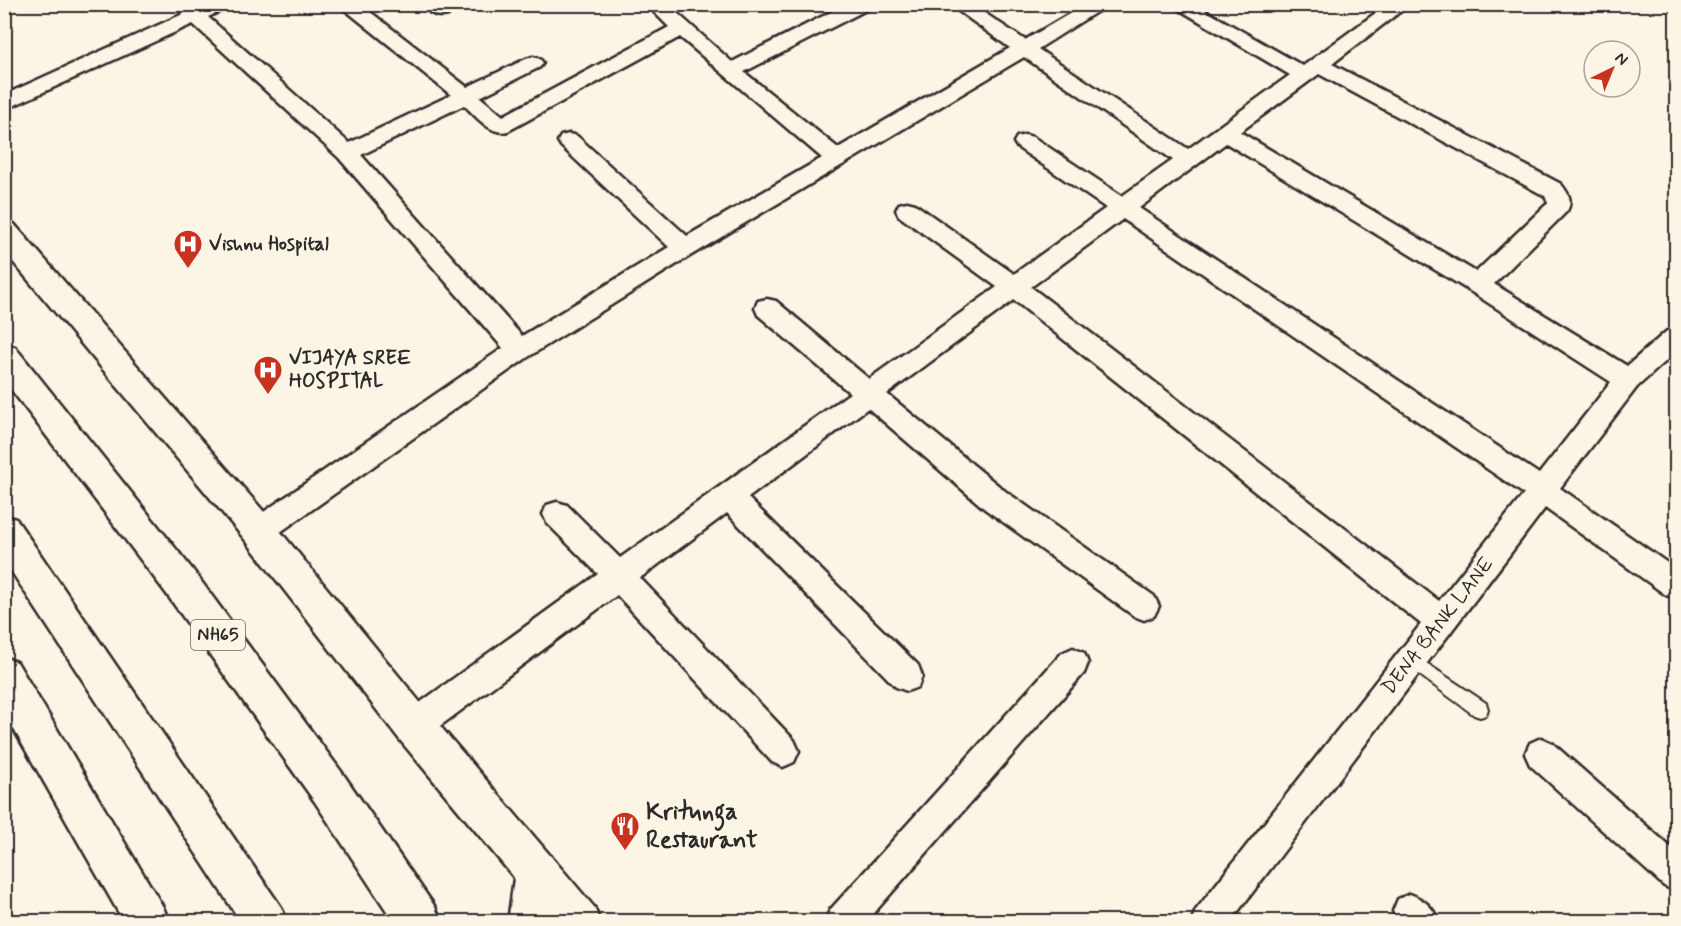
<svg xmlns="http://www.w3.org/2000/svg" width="1681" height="926" font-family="Mynerve,sans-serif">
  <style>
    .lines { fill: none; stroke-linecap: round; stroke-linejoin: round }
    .lane-casing { stroke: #2b2b2b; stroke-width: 4 }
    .street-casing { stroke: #2b2b2b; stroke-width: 5 }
    .secondary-casing { stroke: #2b2b2b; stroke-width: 5 }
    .highway-casing { stroke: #2b2b2b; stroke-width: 5 }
    .lane { fill: #fcf5e5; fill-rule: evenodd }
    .street { fill: #fcf5e5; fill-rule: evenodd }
    .secondary { fill: #fcf5e5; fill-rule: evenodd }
    .highway { fill: #fcf5e5; fill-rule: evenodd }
    .labels { text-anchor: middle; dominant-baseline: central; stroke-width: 5; stroke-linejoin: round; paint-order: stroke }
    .shield { fill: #fcf5e5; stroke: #6a6863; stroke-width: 1.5 }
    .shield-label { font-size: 18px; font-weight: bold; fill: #2b2b2b }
    .poi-label { font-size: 20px; font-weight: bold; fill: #2b2b2b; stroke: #fcf5e5; text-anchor: start }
    .street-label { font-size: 20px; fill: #2b2b2b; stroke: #fcf5e5 }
    .near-poi-label { font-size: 24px; font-weight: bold; fill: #2b2b2b; stroke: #fcf5e5; text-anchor: start }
  </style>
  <rect width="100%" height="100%" fill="#fcf5e5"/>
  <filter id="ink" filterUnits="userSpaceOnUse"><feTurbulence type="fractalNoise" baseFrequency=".0167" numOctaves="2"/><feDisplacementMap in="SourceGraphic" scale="12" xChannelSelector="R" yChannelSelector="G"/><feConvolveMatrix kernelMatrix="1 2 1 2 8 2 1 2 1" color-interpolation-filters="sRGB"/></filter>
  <g filter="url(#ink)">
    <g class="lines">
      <g class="lane-casing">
        <path id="lane" d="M1411 653 1486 703 1488 709 1486 715 1480 717 1474 715 1406 665 1403 660 1406 655Z"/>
      </g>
      <g class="street-casing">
        <g id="street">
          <path d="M174 4H195L198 7 203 4H229L227 8 208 17 349 143 451 95 338 4H360L467 87 526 59 533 57 540 59 543 63 540 67 480 97 503 116 669 27 646 4H667L732 62 847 4H872L870 8 744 72 838 148 1010 48 949 4H971L1025 40 1086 4H1109L1038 49 1188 149 1290 75 1170 4H1194L1303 66 1388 4H1410L1332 64 1561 184C1568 193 1573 200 1567 211L1494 284 1627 366 1667 331 1676 328V352L1637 387 1560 488 1676 569V598L1666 595 1545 508 1230 922H1191L1196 910 1421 624 1014 300 887 394 1005 491 1154 596 1159 606 1154 616 1144 620 1134 616 985 509 868 408 748 498 918 665 922 676 918 687 907 691 896 687 727 513 640 578 794 740 799 751 794 762 783 767 772 762 617 595 425 737 414 742 403 737 398 726 403 715 598 574 547 523 543 514 547 505 557 502 567 505 620 558 850 393 758 315 755 308 758 301 767 299 776 301 869 379 997 287 899 216 896 210 899 204 907 202 915 204 1014 274 1106 208 1017 147 1014 142 1017 137 1025 135 1033 137 1122 196 1173 160 1024 57 693 254 528 357 269 540 259 544 249 540 245 531 249 522 503 348 339 158 193 24 4 110V95L183 14ZM680 37 822 158 687 236 577 136 569 134 561 136 558 141 561 146 669 247 522 336 361 155 464 105C476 116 491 136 508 131ZM1319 74 1545 196 1548 203 1476 272 1240 132ZM1226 143 1470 291 1611 382 1539 474 1139 208ZM1123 219 1524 494 1439 601 1031 287Z"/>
          <path d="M422 4H444L450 11 448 15C437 18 428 13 422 4Z"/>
          <path d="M1073 648 1084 653 1088 663 1084 673 866 922H825L830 910 1062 653Z"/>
          <path d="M1541 738 1552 743 1676 852V891L1664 886 1530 765 1525 754 1530 743Z"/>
          <path d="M1410 894C1425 900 1433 907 1439 922H1397L1393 911 1398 899Z"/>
        </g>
      </g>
      <g class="secondary-casing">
        <g id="secondary">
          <path d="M4 221 14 224 271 520 428 712 594 907 600 922H551L400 740 247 542 4 251Z"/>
          <path d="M4 657 17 662 163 907 169 922H124L4 712Z"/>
        </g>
      </g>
      <g class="highway-casing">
        <g id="highway">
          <path d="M4 344 15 347 192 569 343 774 435 907 441 922H394L315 802 166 593 4 380Z"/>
          <path d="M4 515 16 519 281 907 287 922H241L4 560Z"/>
          <path d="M536 850 551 856 557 871 551 922H508L515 871 521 856Z"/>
        </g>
      </g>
      <use href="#lane" class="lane"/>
      <use href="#street" class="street"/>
      <use href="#secondary" class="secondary"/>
      <use href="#highway" class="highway"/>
    </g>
  </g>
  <defs>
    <g id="hospital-pin" transform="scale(1.5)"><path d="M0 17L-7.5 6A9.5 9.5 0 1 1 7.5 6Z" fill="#c8321e" stroke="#fcf5e5"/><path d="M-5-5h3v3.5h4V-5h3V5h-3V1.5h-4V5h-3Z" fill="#fff"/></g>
    <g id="restaurant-pin" transform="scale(1.5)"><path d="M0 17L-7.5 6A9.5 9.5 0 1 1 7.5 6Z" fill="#c8321e" stroke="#fcf5e5"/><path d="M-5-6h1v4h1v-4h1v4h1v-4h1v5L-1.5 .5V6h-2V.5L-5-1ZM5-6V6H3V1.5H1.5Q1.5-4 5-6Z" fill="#fff"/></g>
  </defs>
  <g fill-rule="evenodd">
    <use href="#hospital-pin" x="188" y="244"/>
    <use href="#hospital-pin" x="268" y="370"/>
    <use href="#restaurant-pin" x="625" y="826"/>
  </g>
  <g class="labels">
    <rect class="shield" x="191" y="620" width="54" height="30" rx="4.5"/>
    <g class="shield-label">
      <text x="218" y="635">NH65</text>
    </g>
    <g class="poi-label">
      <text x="209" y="244">Vishnu Hospital</text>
      <text x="289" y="358">VIJAYA SREE<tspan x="289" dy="23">HOSPITAL</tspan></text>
    </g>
    <g class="street-label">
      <text transform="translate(1438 626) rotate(-52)">DENA BANK LANE</text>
    </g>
    <g class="near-poi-label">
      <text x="646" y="812">Kritunga<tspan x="646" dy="28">Restaurant</tspan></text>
    </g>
  </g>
  <rect width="1681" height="926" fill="none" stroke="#fcf5e5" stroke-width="24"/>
  <rect x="12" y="12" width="1657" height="902" fill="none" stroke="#2b2b2b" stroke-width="2" filter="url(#ink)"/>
  <g transform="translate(1612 69) rotate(43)"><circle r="28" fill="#fcf5e5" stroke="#a8a49b" stroke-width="1.5"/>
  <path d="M0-4.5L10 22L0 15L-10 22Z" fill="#c8321e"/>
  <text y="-9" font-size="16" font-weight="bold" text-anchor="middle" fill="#2b2b2b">N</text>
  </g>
</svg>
